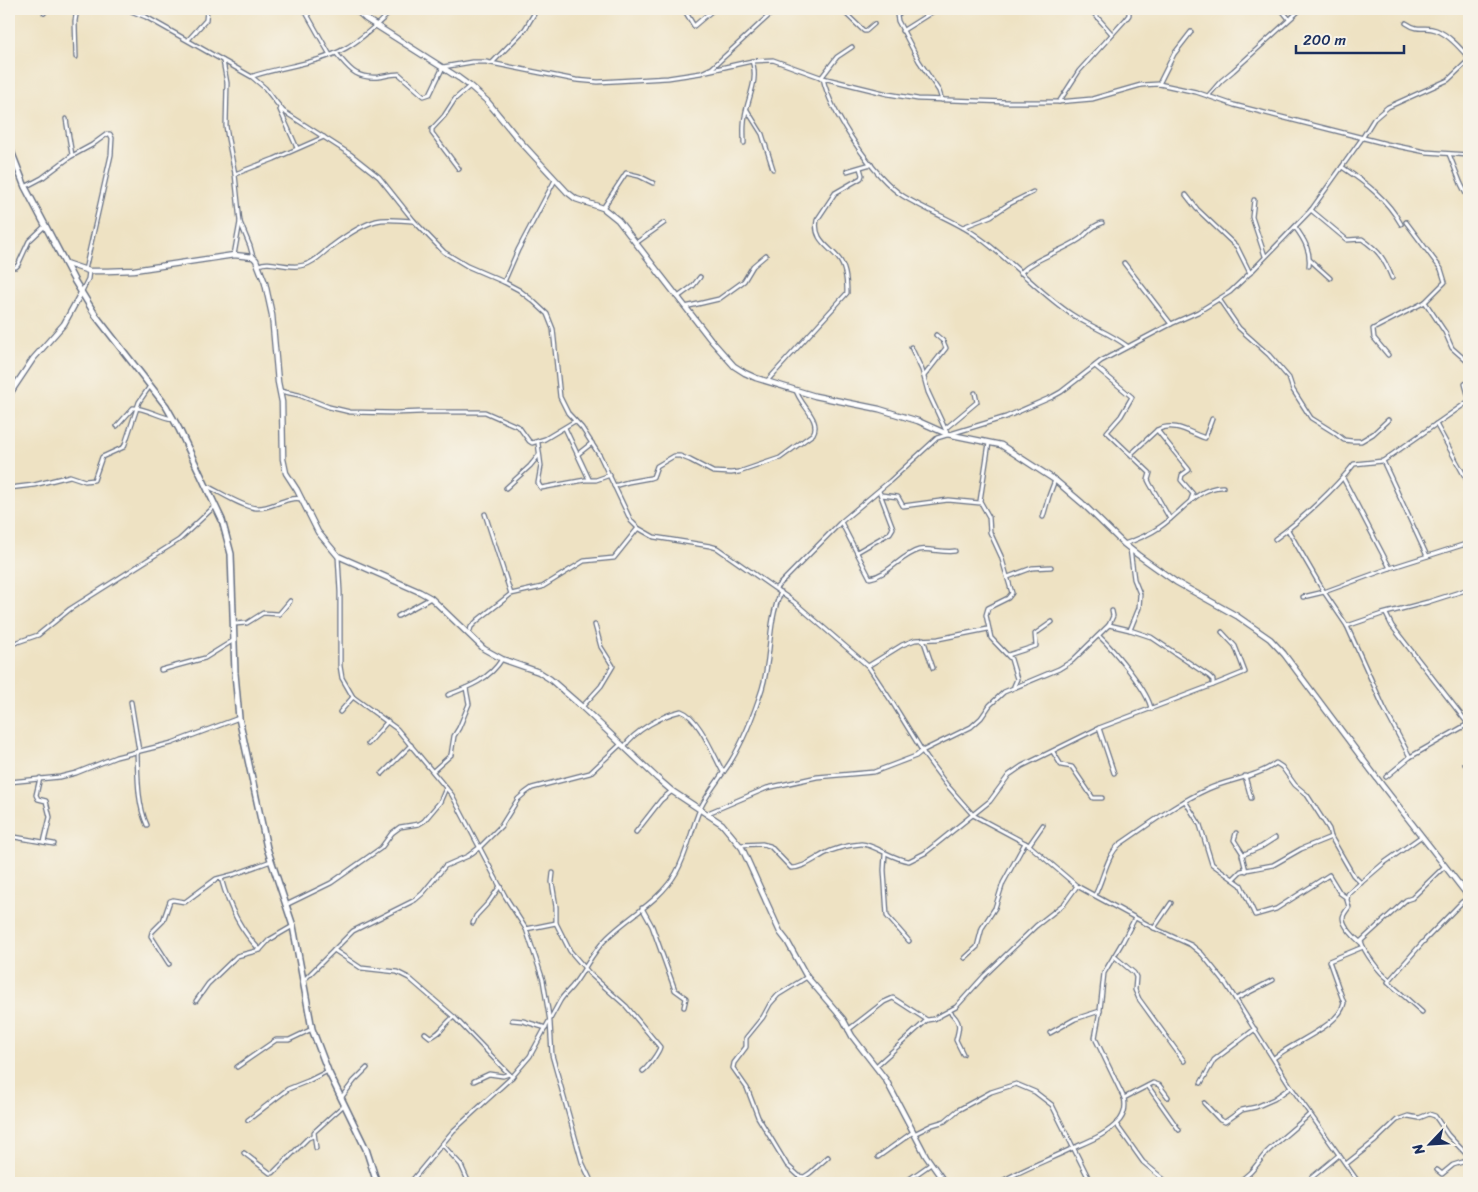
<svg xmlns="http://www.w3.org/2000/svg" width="1478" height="1192" font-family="Sriracha,sans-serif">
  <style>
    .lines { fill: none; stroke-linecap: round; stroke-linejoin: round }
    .minor-casing { stroke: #656e81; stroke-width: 5.5 }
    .tertiary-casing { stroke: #656e81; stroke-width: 7 }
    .secondary-casing { stroke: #656e81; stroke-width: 8 }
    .minor { stroke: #fff; stroke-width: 3 }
    .tertiary { stroke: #fff; stroke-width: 4.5 }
    .secondary { stroke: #fff; stroke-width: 5 }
  </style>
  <rect width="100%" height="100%" fill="#f7f3e8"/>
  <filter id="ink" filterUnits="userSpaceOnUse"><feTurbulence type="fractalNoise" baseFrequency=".02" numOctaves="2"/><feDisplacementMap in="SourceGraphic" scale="10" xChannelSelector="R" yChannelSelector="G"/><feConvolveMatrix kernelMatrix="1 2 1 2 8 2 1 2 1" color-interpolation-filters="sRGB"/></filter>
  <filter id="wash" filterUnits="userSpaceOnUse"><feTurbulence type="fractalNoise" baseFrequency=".0096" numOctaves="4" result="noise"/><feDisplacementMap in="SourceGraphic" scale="20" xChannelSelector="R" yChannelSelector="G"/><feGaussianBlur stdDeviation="1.12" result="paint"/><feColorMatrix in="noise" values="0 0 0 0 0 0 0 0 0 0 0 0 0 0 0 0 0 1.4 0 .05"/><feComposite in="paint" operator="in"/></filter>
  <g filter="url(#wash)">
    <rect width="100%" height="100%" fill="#eee2c3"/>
  </g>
  <g filter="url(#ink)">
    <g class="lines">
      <g class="minor-casing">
        <g id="minor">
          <path d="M126 9 146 17 252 77 265 88 283 111 350 154 379 177 414 221 444 252 467 266 504 282 519 290 533 301 547 314 553 329 560 397 568 413 582 428 600 456 631 521 638 528 654 537 710 546 717 548 794 602 868 666 892 702 926 757 946 784 973 815 1029 845 1077 886 1154 928 1191 945 1202 954 1226 984 1291 1087 1359 1183"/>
          <path d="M304 9 330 55"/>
          <path d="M841 9 864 31H866L874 24"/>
          <path d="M907 9 897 15 898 21 919 61 939 91 942 100"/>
          <path d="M1090 9 1112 34"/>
          <path d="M1281 9 1289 19"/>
          <path d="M685 11 694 26 714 9"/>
          <path d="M44 13 47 9"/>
          <path d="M1406 23C1421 33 1423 25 1436 30 1449 35 1460 48 1469 58"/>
          <path d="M902 31 937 9"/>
          <path d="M188 40 206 20 207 9"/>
          <path d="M336 53C350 69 355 79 379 77 385 76 392 74 399 74L424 96 430 94 443 67 472 62H486L576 80 598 82 668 78 701 73 712 68 776 9"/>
          <path d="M76 57 75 21 77 9"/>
          <path d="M223 61 227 83 226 126 228 139 235 174 240 222 250 246 253 257"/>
          <path d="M492 63 525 29 534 14"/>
          <path d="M707 71 752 61 773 60 823 78 888 94 918 99 1008 102H1058L1092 99 1141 85 1159 84 1196 92 1234 105 1387 144 1426 152 1469 155"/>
          <path d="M253 76C283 66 318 64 346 48 364 38 378 23 394 9"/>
          <path d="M821 78 837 57 852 47"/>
          <path d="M823 78C830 112 874 177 903 196 927 211 954 220 977 236 1010 259 1037 291 1071 314 1089 326 1110 333 1127 346"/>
          <path d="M1159 84 1174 54 1191 32"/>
          <path d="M1208 96 1221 81 1233 71 1301 9"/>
          <path d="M1059 102 1079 71 1126 19 1129 15V9"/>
          <path d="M280 110 297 148"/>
          <path d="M747 110 762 134 773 169"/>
          <path d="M66 119 72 155"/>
          <path d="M744 143C744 134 743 125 745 116 748 97 759 80 752 61"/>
          <path d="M1449 154 1461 184 1469 200"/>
          <path d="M1342 167C1366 183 1387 199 1401 224"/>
          <path d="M459 169 432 133V129L444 116 455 99 470 86"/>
          <path d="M847 171 871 164"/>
          <path d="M235 174 274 159 324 137"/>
          <path d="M25 187 42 178 70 157 92 145 107 134H110L112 138 111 155 85 270"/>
          <path d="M1186 195 1197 209 1237 247 1250 273"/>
          <path d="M1254 200 1252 217 1265 256"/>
          <path d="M603 208 626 173 639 176 653 183"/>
          <path d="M1311 210 1347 240 1362 239C1379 251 1384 258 1392 278"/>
          <path d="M963 227 991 216 1009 204 1033 192"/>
          <path d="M1295 227C1304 239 1311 251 1309 266"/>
          <path d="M636 243 664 223"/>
          <path d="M234 255 240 222"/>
          <path d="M1310 260 1330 278"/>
          <path d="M1124 263 1171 324"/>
          <path d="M259 265C270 259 288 270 304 265 316 262 322 253 332 246 344 237 361 225 376 221 388 218 401 221 414 221"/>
          <path d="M9 267H16L18 265 29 241 45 226"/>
          <path d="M1020 273C1037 257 1061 252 1080 239 1088 233 1091 226 1102 223"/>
          <path d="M504 282 518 250 555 180"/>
          <path d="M81 293 88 279 89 271"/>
          <path d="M678 297 693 286 700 277"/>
          <path d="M1219 299 1239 328 1269 355 1289 378 1293 390 1311 418 1335 433 1344 440 1352 441H1361L1373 434 1388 420"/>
          <path d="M1425 302 1445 332 1452 348 1469 363"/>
          <path d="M685 307 719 299 744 281 753 266 766 255"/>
          <path d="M911 347 922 370 928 392 947 433"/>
          <path d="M1388 355 1374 338 1373 329 1425 302 1445 282 1441 269 1406 222"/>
          <path d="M1095 366 1132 397 1121 416 1107 432 1150 473 1148 480 1150 484 1170 519"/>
          <path d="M924 376 946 348 943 341 936 335"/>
          <path d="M767 381 847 293C847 282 846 268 839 259 829 246 813 240 817 220L835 193 861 178 862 175 860 168"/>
          <path d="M1469 381 1465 384 1469 398"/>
          <path d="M280 391 299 395 329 407 350 412 395 413 422 412H485L519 427 529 441 532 443 545 439 575 421"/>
          <path d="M1436 424 1469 484"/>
          <path d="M117 426 133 408C144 407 161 418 173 419"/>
          <path d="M565 428 589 479"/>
          <path d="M946 428 977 402 975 393"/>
          <path d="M538 443 541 466 538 483 541 488 585 480H596L610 475"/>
          <path d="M989 443 980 501 989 517 990 532 1001 556 1012 593 1008 598 988 608 986 615 991 638 1011 659 1017 679 1014 686"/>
          <path d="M578 454 592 443"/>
          <path d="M1131 454 1157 430"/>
          <path d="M1383 461 1427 556"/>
          <path d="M1343 478 1390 568"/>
          <path d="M207 486C220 492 242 507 256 508 272 509 285 496 302 499"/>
          <path d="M614 486 628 482 650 478 653 477 657 466 674 456H680L690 460 713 472 731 473 739 472 780 458 813 434C822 420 799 404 796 390"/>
          <path d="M9 488 34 485 70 476 85 481 94 480 102 457 124 447 139 402 150 386"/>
          <path d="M506 488 530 466 539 455"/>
          <path d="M881 495 898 497 903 506 948 500 980 503"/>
          <path d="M1190 502 1193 494 1181 480 1182 475 1189 470 1157 430C1174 421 1190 433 1205 438L1212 419"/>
          <path d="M485 514 511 594"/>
          <path d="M1043 517 1049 496 1055 480"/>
          <path d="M841 522 870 578C888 575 901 555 919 550 929 548 944 553 955 551"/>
          <path d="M1288 530 1324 592 1347 626 1384 708 1410 757"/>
          <path d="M1275 539C1300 521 1336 488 1354 464L1383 461 1469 401"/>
          <path d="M1124 544C1136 540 1150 534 1160 527 1180 514 1198 486 1223 487"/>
          <path d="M1130 549 1134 579 1140 594 1139 608 1130 630"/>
          <path d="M857 552 890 533 893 528 879 491"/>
          <path d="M338 556 340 592V666L342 678 353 697 397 729 452 795 505 896 526 929 543 980 550 1022 552 1055 582 1162 592 1183"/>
          <path d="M1008 577 1032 568 1051 567"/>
          <path d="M776 588 841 522 890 481 937 438 1006 417 1052 397 1061 392 1101 361 1171 324 1198 312 1230 292 1250 273 1311 210 1361 140 1374 119 1388 107 1448 80 1469 60"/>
          <path d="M1303 597 1324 592 1390 568 1469 543"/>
          <path d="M1386 614 1392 626 1469 725"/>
          <path d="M398 616 431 598"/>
          <path d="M234 624 247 623 263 613 279 614 290 601"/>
          <path d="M1347 626 1382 614 1428 602 1469 589"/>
          <path d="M469 634 471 627 478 620 511 594 542 587 584 561 614 558 638 528"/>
          <path d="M1099 636C1113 649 1149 692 1151 709"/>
          <path d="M923 639 933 668"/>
          <path d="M9 645 38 635 70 609 179 540 215 506"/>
          <path d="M1008 655 1036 646 1035 634 1052 622"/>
          <path d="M868 666 902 645 915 640 938 639 988 629"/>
          <path d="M161 670 205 658 234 640"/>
          <path d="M1213 685 1245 672 1235 646 1222 632"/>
          <path d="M448 695C469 687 490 679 502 659"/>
          <path d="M131 702 139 751"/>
          <path d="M582 707 601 686 613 666 601 647 595 625"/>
          <path d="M340 712 353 697"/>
          <path d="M1099 728 1114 773"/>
          <path d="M368 744 388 721"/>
          <path d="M624 747C634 731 663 715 681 711 699 717 714 756 723 772"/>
          <path d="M137 752C138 776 137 803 147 825"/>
          <path d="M1053 752 1061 765 1072 767 1093 798H1102"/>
          <path d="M1465 764 1469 762"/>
          <path d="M433 771 451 755 454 736 459 728 469 704 466 688"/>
          <path d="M382 774 411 745"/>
          <path d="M1245 776 1251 798"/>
          <path d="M1386 777 1410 757 1468 724"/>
          <path d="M40 778 36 795 38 799 46 801 50 817 44 842"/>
          <path d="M9 782 60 777 76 773 116 757 172 743 239 718"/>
          <path d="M1185 801 1200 825 1212 864 1241 885 1255 915 1276 909 1329 875 1340 893 1347 898"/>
          <path d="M708 813 767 788 817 777 874 772 916 756 922 751 971 727 981 718 990 705 1004 692 1059 669 1072 661 1109 625 1113 616 1112 611"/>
          <path d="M636 832 661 800 672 791"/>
          <path d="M1236 833 1234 840 1243 854"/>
          <path d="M9 836 54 844"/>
          <path d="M740 845 762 844 770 846 791 868C803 868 813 860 824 854 834 849 849 845 861 844 872 843 893 860 909 861L925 853 990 801 1009 775 1022 766 1099 728 1213 685V680L1209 676 1151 637 1130 630 1109 625"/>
          <path d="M1029 845 1043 825"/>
          <path d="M885 854 884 870 887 916 909 941"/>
          <path d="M1246 871 1242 855 1261 847 1275 838"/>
          <path d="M553 873 552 882 556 907V923L570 951 590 974 626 1006 660 1047C659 1052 648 1067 643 1071"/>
          <path d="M221 878C228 904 241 931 260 950"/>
          <path d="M1233 879 1241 871 1273 865 1301 849 1331 837 1353 875 1361 883"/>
          <path d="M1464 891 1469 885"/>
          <path d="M1095 895C1103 880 1107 855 1120 844 1148 825 1177 803 1208 789 1230 779 1258 777 1276 763L1282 767 1295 785 1307 795 1329 829 1331 837"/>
          <path d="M286 905 331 883 381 848 392 833 400 827 419 824 424 821 440 802 446 788"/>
          <path d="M642 908 652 926 675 990 686 998 684 1007"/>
          <path d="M473 923 476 916 489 902 500 886"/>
          <path d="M1154 928 1171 903"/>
          <path d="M526 929 556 923"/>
          <path d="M1361 943C1355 938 1343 926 1343 918 1343 914 1347 910 1349 907L1347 900 1348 894 1384 863 1422 836"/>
          <path d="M334 950 361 968 397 972 409 978 454 1017 512 1077"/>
          <path d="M1114 956 1134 973 1136 977 1135 990 1139 999 1184 1061"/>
          <path d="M965 958 977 947 982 928 995 908 1003 883 1025 843"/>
          <path d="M169 964 151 936 152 932 163 921 170 901 173 900 185 902 216 879 235 874 271 861"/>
          <path d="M807 977 778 995 770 1004 763 1017 746 1038V1047L734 1063 733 1068 747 1088 758 1117 787 1165 799 1176 804 1177 810 1173 828 1157"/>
          <path d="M304 980 353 931 415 900 423 893 445 866 468 856 480 847 501 826 518 799 525 793 532 788 590 773 621 744"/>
          <path d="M1390 980C1380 974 1364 952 1361 941L1406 900 1412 898 1445 866"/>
          <path d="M1236 999 1273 980"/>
          <path d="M196 1001 208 984 237 956 260 950 269 940 293 926"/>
          <path d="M949 1011C961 1022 960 1026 956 1040L963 1054"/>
          <path d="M1422 1012 1388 982 1423 942 1462 902 1469 898"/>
          <path d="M512 1020 523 1021 546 1028"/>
          <path d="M848 1030 884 1002 893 998 927 1020 934 1019 956 1007 984 976 1036 926 1064 904 1077 886"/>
          <path d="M425 1033 430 1037C442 1034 444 1023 454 1017"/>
          <path d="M1050 1033 1075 1019 1100 1011"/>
          <path d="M1274 1058C1291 1043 1340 1026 1344 1003L1329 961 1363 947"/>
          <path d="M876 1066 927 1020"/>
          <path d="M237 1067 276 1040H289L312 1029"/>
          <path d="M474 1081 489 1074 503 1076 509 1074"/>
          <path d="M1201 1083 1214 1060 1255 1029"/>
          <path d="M1148 1086 1179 1130"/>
          <path d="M341 1098 354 1081 367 1068"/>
          <path d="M1124 1098 1153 1083 1159 1085 1168 1097"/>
          <path d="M1204 1103 1220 1120 1225 1122 1242 1110 1256 1107 1274 1099 1291 1087"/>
          <path d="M248 1120 288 1089 308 1081 328 1071"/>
          <path d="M1116 1124 1143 1162 1168 1183"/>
          <path d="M914 1134 932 1125 945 1121 958 1110 991 1092 1016 1084 1035 1092 1052 1105 1091 1183"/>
          <path d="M442 1144 461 1165 469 1183"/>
          <path d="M316 1148 314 1132 344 1105"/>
          <path d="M244 1153 270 1173H273L308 1138 313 1136"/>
          <path d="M878 1157 913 1132"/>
          <path d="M1346 1164 1375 1141 1397 1120 1408 1116 1419 1118 1429 1114 1435 1116 1448 1135 1469 1157"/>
          <path d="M1437 1170 1442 1174 1453 1165 1469 1160"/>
          <path d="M410 1183 453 1131 512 1077 530 1056 560 1001C564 994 570 990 574 984 586 968 593 951 607 938 629 916 660 901 676 873 688 852 691 830 700 809 708 792 721 777 731 761 745 738 754 714 762 689 772 657 767 623 781 592"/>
          <path d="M906 1183 908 1180 931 1164"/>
          <path d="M999 1183C1023 1169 1048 1160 1073 1148 1089 1141 1108 1134 1120 1120 1125 1113 1126 1106 1124 1098L1095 1038 1100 1010 1104 973 1123 941 1135 918"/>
          <path d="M1236 1183C1251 1175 1256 1165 1266 1153 1280 1139 1296 1127 1310 1114"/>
          <path d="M1305 1183 1339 1155"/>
        </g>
      </g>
      <g class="tertiary-casing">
        <g id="tertiary">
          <path d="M355 9 366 19 459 78 470 86 487 101 519 140 567 192 576 199 603 208 618 220 711 340 734 366 745 373 756 378 815 396 879 409 918 421 947 434 1001 445 1055 480 1082 503 1124 544 1138 555 1176 582 1237 616 1270 639 1284 654 1382 785 1469 897"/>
          <path d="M65 263 89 271H108L134 270 234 255 253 257 256 260 265 283 272 315 278 382 282 402 283 459 286 473 297 490 318 532 338 556 420 592 431 598 484 649 502 659 539 672 550 679 582 707 657 778 672 791 722 824 742 848 780 932 787 941 807 977 843 1019 852 1036 886 1080 926 1156 945 1183"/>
          <path d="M9 395 33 359 64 324 81 293"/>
        </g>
      </g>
      <g class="secondary-casing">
        <path id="secondary" d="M9 146 25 187 74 280 96 316 166 406 179 429 222 520 231 554 235 673 239 718 267 848 293 926 312 1029 328 1071 366 1149 377 1183"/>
      </g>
      <use href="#minor" class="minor"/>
      <use href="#tertiary" class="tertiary"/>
      <use href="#secondary" class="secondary"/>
    </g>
  </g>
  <rect width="1478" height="1192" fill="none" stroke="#f7f3e8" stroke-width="30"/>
  <g transform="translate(1430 1144) rotate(245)" stroke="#f7f3e8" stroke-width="4" paint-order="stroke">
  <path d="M0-4L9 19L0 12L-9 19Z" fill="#1b2f5e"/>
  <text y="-8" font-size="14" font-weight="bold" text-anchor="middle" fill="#1b2f5e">N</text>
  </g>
  <path d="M1296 45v8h108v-8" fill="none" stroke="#1b2f5e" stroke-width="2.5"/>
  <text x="1303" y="45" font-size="15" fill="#1b2f5e" stroke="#f7f3e8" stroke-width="4" paint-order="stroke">200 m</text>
</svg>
